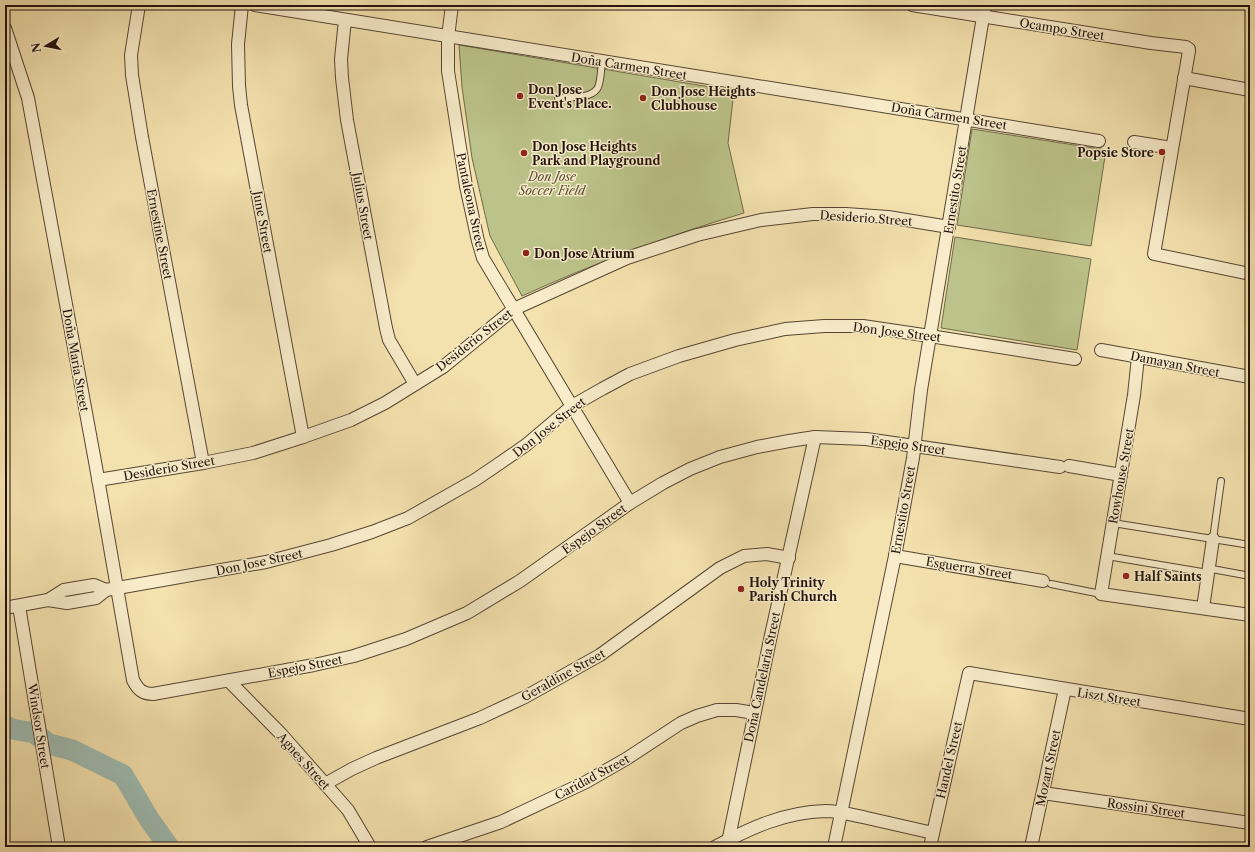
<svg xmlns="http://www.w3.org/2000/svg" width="1255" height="852" font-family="'Libre Caslon Text',serif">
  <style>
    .green { fill: #bcc38a; stroke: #6f6a4b }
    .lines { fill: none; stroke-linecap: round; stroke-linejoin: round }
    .river { stroke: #9ebcb2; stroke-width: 21 }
    .service-casing { stroke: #564634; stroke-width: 8 }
    .minor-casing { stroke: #564634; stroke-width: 14 }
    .service { stroke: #f8ecca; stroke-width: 6 }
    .minor { stroke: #f8ecca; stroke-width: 12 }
    .poi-dot { fill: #8f2418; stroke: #f8ecca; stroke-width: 1.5 }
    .labels { text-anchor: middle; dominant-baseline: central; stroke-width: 3; stroke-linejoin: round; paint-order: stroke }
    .street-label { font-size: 12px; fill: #22120c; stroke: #f8ecca }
    .poi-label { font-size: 12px; font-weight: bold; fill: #22120c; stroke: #f8ecca; text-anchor: start }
    .park-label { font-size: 12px; font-style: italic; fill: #585038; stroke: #f8ecca }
  </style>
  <rect width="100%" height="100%" fill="#f4e2ae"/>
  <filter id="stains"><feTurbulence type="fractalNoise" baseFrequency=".005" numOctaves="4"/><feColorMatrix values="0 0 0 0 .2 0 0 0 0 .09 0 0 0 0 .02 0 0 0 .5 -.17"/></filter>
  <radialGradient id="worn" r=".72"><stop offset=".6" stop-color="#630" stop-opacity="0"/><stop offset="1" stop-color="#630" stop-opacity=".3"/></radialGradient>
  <g class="green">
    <path d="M459 45 734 91 728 143 744 213C667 236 595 263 522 296L490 236 472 158 462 87Z"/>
    <path d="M972 129 1106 150 1091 246 957 225Z"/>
    <path d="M955 237 1091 259 1077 350 941 328Z"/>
  </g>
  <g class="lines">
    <path class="river" d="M5 726 12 729 34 733 49 744 72 750 123 775 149 819 169 847"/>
    <g class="service-casing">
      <g id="service">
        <path d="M558 98C569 97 590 99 597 89 601 84 601 68 602 61"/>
        <path d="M1113 523 1250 545"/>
        <path d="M1213 539 1221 481"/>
        <path d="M1107 556 1208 573 1212 569 1250 576"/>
        <path d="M1051 584 1101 594"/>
      </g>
    </g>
    <g class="minor-casing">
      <g id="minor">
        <path d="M139 5 131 55 132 75 142 137 203 463"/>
        <path d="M242 5 238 44 239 86 241 105 303 437"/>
        <path d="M255 5 1099 141"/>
        <path d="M452 5 448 37V71L466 186 478 241 483 258 630 503"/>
        <path d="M912 5 1151 43 1186 47 1189 49V51L1154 254 1250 274"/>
        <path d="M345 20 341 59 342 78 347 120 386 328 389 340 415 384"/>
        <path d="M5 28 28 98 96 467 133 680C138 690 143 694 153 694L314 665 354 656 406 639 467 613 520 581 630 503 663 483 690 469 720 457 757 447 789 441 815 437 866 439 1060 467"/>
        <path d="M1184 78 1250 90"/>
        <path d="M1134 142 1172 148"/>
        <path d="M1101 350 1250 377"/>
        <path d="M1138 357 1134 395 1101 594 1250 615"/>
        <path d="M1069 466 1121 475"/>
        <path d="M98 480 203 463 253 453 303 437 351 420 385 403 443 367 514 309 627 258 697 235 761 220 813 214H846L888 217 949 227"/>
        <path d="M895 556 1043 581"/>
        <path d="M48 600 67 603 96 598 106 590 266 562 331 545 372 532 408 518 475 480 500 463 526 445 572 406 602 389 630 374 679 356 735 340 785 329 824 326H863L930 336 1075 359"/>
        <path d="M19 606 59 847"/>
        <path d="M5 608 48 600 64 590 94 585 106 590"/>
        <path d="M1203 608 1213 539"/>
        <path d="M229 681 282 735 348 810 370 847"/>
        <path d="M325 784 352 769 376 758 480 718 525 697 600 655 720 568 744 556 767 554 789 558"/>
        <path d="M1043 793 1250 823"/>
        <path d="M427 847 501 822 586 782 626 759 681 723 697 716 717 710H736L754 713"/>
        <path d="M715 847C750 828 785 812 825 811 839 811 853 815 867 818 889 823 911 828 933 833"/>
        <path d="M727 847 771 635 815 437"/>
        <path d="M834 847 895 556 913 458 921 390 985 5"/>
        <path d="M930 847 969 673 1250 719"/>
        <path d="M1031 847 1065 689"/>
      </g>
    </g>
    <use href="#service" class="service"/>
    <use href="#minor" class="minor"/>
  </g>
  <g class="poi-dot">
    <circle cx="520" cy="96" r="4"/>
    <circle cx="643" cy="98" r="4"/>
    <circle cx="1162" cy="152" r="4"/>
    <circle cx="524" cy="153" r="4"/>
    <circle cx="526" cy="253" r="4"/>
    <circle cx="1126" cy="576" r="4"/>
    <circle cx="741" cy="589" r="4"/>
  </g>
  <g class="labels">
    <g class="street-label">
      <text transform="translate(1062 29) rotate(9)">Ocampo Street</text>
      <text transform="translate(629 66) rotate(9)">Doña Carmen Street</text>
      <text transform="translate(949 116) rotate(9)">Doña Carmen Street</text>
      <text transform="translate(955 190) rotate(-81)">Ernestito Street</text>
      <text transform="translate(471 202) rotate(78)">Pantaleona Street</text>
      <text transform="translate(363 206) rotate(80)">Julius Street</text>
      <text transform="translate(866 218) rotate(4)">Desiderio Street</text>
      <text transform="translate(263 222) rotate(80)">June Street</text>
      <text transform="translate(160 234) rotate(79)">Ernestine Street</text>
      <text transform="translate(897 332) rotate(7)">Don Jose Street</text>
      <text transform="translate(474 340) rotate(-38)">Desiderio Street</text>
      <text transform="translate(76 360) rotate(80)">Doña Maria Street</text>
      <text transform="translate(1175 364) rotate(11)">Damayan Street</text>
      <text transform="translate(549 427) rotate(-38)">Don Jose Street</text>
      <text transform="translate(908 445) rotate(8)">Espejo Street</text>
      <text transform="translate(169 468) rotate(-10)">Desiderio Street</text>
      <text transform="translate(1121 476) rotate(-80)">Rowhouse Street</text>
      <text transform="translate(903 510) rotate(-80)">Ernestito Street</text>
      <text transform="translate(594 529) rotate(-36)">Espejo Street</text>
      <text transform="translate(259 562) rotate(-12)">Don Jose Street</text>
      <text transform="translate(969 568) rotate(9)">Esguerra Street</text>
      <text transform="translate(305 666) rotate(-11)">Espejo Street</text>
      <text transform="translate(563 675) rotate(-29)">Geraldine Street</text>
      <text transform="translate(762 677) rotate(-78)">Doña Candelaria Street</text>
      <text transform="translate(1109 697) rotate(9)">Liszt Street</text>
      <text transform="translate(39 726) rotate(81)">Windsor Street</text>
      <text transform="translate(949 760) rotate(-77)">Handel Street</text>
      <text transform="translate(304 761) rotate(48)">Agnes Street</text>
      <text transform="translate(1048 768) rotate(-78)">Mozart Street</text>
      <text transform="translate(592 777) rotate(-28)">Caridad Street</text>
      <text transform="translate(1146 808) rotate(8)">Rossini Street</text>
    </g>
    <g class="poi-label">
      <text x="528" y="89">Don Jose<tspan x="528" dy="14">Event's Place.</tspan></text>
      <text x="651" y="91">Don Jose Heights<tspan x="651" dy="14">Clubhouse</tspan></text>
      <text x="532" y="146">Don Jose Heights<tspan x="532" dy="14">Park and Playground</tspan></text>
      <text x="1154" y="152" text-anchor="end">Popsie Store</text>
      <text x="534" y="253">Don Jose Atrium</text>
      <text x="1134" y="576">Half Saints</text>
      <text x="749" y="582">Holy Trinity<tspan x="749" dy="14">Parish Church</tspan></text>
    </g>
    <g class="park-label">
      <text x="552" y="176">Don Jose<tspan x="552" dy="14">Soccer Field</tspan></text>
    </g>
  </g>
  <rect width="1255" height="852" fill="none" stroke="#f4e2ae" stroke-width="20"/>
  <rect x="6" y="6" width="1243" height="840" fill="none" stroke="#22120c" stroke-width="2"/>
  <rect x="10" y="10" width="1235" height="832" fill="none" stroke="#22120c"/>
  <g transform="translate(46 46) rotate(260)" stroke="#f8ecca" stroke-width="3" paint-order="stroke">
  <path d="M0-3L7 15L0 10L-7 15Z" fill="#22120c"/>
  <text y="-6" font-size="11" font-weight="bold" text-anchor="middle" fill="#22120c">N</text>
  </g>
  <rect width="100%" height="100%" filter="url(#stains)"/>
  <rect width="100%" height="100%" fill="url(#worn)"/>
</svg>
